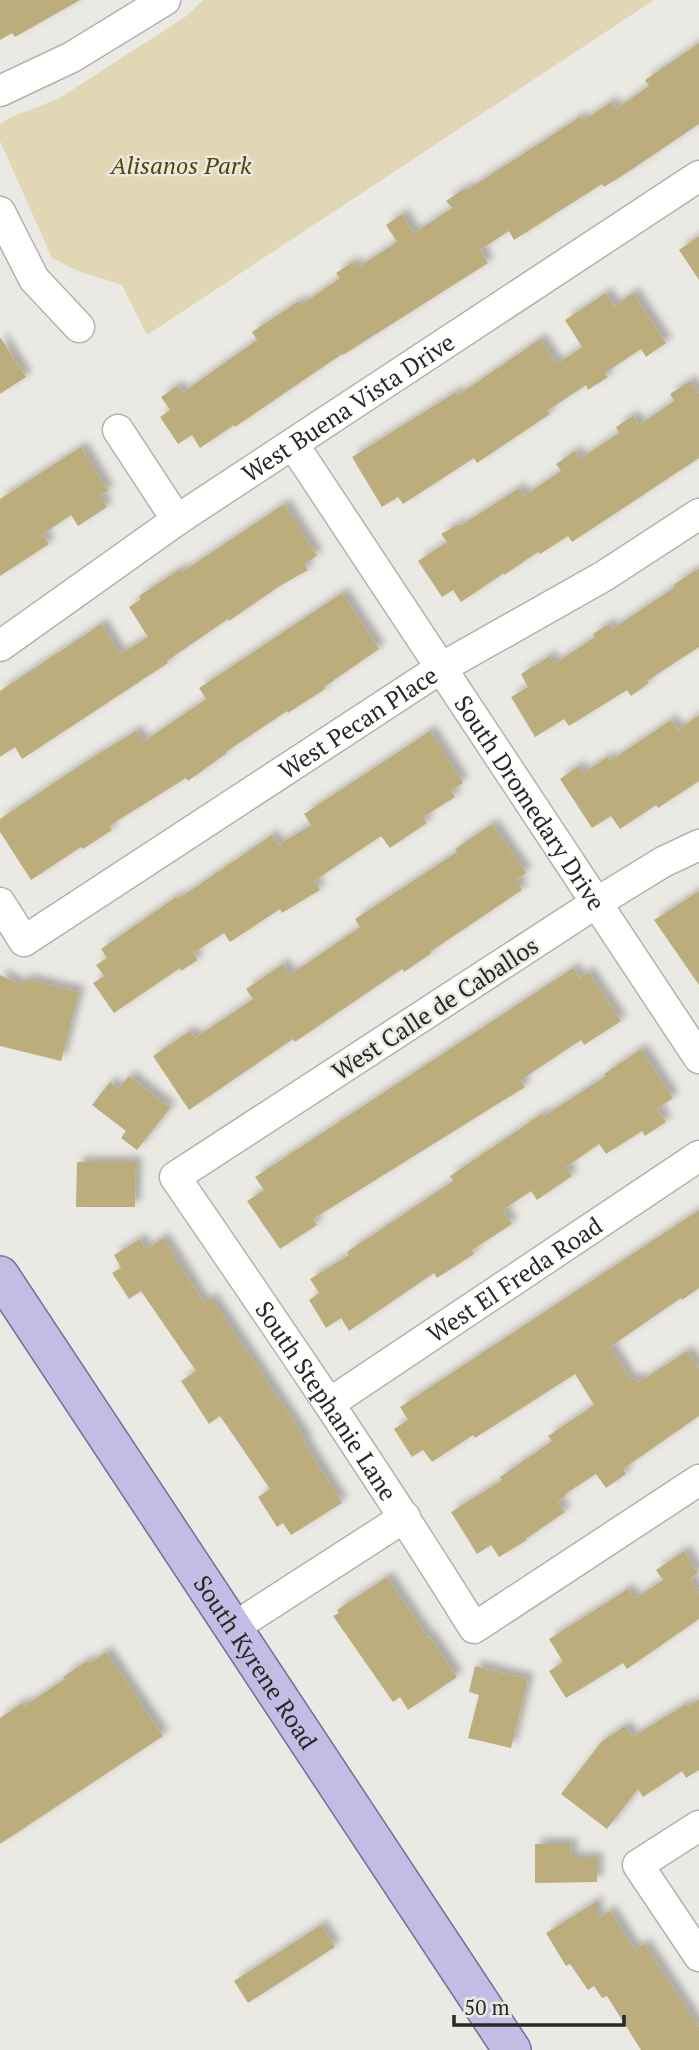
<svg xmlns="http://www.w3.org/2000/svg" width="699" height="2050" font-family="'PT Serif',serif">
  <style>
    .green { fill: #e1d7b4 }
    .building { fill: #bcae7c; filter: url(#shadow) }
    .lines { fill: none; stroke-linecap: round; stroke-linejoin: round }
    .minor-casing { stroke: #b4b2ac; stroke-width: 33 }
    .major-casing { stroke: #756c97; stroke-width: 40 }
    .minor { stroke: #fff; stroke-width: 30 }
    .major { stroke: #c5bce6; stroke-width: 37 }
    .labels { text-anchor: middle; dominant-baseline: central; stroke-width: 5; stroke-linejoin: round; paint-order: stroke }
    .park-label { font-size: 24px; font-style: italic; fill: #554604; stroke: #ebe9e3 }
    .street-label { font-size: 24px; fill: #282825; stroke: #ebe9e3 }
  </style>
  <defs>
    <filter id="shadow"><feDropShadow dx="6" dy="-6" stdDeviation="3.5" flood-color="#0004"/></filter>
  </defs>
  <rect width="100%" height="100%" fill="#ebe9e3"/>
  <path class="green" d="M203 0H654L147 335 122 285 78 271 52 258 0 141V124L11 117 58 99 185 17Z"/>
  <g class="building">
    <path d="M0 0H80L15 37 12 33 0 40Z"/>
    <path d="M699 43V124L631 170 604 187 602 184 514 240 509 231 480 250 488 263 343 355 342 354 235 427 234 425 200 448 192 435 178 444 160 417 170 410 161 397 177 386 182 393 257 340 252 332 299 301 301 305 340 278 336 273 353 262 357 268 397 242 386 225 402 214 414 233 452 208 446 201 465 188 467 190 580 117 583 121 611 102 616 109 649 86 645 80Z"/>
    <path d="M699 236V280L679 250Z"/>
    <path d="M606 293 614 306 633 293 666 343 646 357 641 349 605 373 608 377 588 390 586 385 547 411 550 414 477 463 474 458 403 504 398 497 382 507 352 457 456 392 458 395 540 339 557 364 582 347 565 320Z"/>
    <path d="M0 337 26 377 0 394Z"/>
    <path d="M690 381 699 394V458L572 542 568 536 540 554 538 552 504 575V573L461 602 453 590 442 597 418 561 447 542 441 534 459 524 460 526 519 488 524 496 561 471 556 464 575 451 580 459 619 433 616 427 633 416 639 425 674 401 670 394Z"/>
    <path d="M81 447 108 491 100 496 107 507 78 526 71 515 43 534 49 544 0 576V499Z"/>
    <path d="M284 504 317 556 304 564 308 570 278 587 229 621 228 619 167 661 168 663 22 759 15 747 0 757V691L101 624 120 654 148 637 129 607 141 599 139 596 180 569 182 572Z"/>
    <path d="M699 568V647L647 681 649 683 631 696 627 690 569 726 564 719 535 737 511 697 528 687 521 674 550 656 554 664 595 637 593 634 609 624 612 629 675 587 673 585Z"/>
    <path d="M342 593 379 649 324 687 325 689 288 713 287 711 226 752 227 753 188 781 186 778 109 826 112 830 83 849 81 847 31 880 0 832V819L85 762 136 731 143 742 206 699 199 688Z"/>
    <path d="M699 715V781L658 808 656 805 620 829 611 816 592 828 560 779 578 766 583 773 608 757 610 761 671 720 678 730Z"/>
    <path d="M430 731 463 783 451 790 455 797 423 817 427 823 390 848 381 836 314 881 320 890 282 913 280 909 230 942 224 933 193 953 198 960 181 971 180 968 114 1013 93 983 104 976 96 965 107 958 101 949 176 897 178 899 272 835 278 845 311 825 304 814Z"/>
    <path d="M492 824 526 873 516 880 522 890 430 952 432 953 404 972 402 969 295 1042 293 1039 189 1110 153 1056 190 1031 195 1038 253 999 246 989 283 964 290 975 360 927 355 919 457 852 455 849Z"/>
    <path d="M699 891V985L654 920Z"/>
    <path d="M573 968 580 978 588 972 621 1021 584 1045 581 1040 521 1080 525 1087 313 1219 317 1225 280 1249 247 1201 264 1190 255 1177Z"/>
    <path d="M0 975 23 985 25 979 79 992 61 1061 0 1046Z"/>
    <path d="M641 1049 673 1098 657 1109 666 1122 645 1136 642 1131 606 1154 599 1144 566 1167 572 1176 537 1200 531 1191 503 1210 512 1224 472 1250 474 1254 437 1278 434 1273 349 1331 341 1318 326 1328 309 1300 319 1293 310 1279 349 1255 347 1252 453 1181 450 1176 543 1113 544 1116 606 1076 604 1074Z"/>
    <path d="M129 1076 170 1108 137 1150 121 1138 126 1131 92 1105 110 1082 118 1089Z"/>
    <path d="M77 1162H136L135 1207H76Z"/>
    <path d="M699 1210V1288L682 1300 681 1298 610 1347 631 1381 636 1377 639 1382 687 1351 699 1368V1416L623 1469 626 1474 606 1488 596 1474 565 1494 566 1496 557 1501 565 1512 526 1539 527 1540 499 1557 491 1545 477 1554 451 1512 502 1480 500 1477 552 1441 548 1436 594 1405 575 1374 475 1438 473 1435 432 1462 423 1450 412 1457 394 1429 408 1420 400 1407Z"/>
    <path d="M163 1238 204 1303 211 1298 306 1440 304 1442 342 1503 291 1535 283 1523 277 1527 258 1497 270 1489 220 1416 209 1424 181 1381 196 1371 141 1291 129 1299 112 1273 121 1268 114 1255 140 1239 146 1249Z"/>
    <path d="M684 1551 698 1573 690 1579 699 1593V1619L627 1669 623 1663 566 1698 549 1671 563 1662 549 1639 628 1589 634 1599 663 1580 656 1570Z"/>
    <path d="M387 1577 428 1638 430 1637 457 1677 408 1710 400 1697 393 1702 333 1616 339 1613 337 1610Z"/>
    <path d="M106 1652 163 1736 0 1844V1718L22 1703 24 1706 65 1679 63 1677 88 1660 90 1663Z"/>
    <path d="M475 1666 528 1679 511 1748 468 1738 479 1695 469 1692Z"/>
    <path d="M699 1699V1770L686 1778 682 1771 643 1797 638 1789 607 1829 561 1794 602 1741 625 1726 632 1737 686 1704 688 1707Z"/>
    <path d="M535 1844H571L572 1858H597V1882L535 1883Z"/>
    <path d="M597 1901V1919L610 1911 635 1950 644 1944 699 2027V2050H641L607 1996 602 1998 594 1986 588 1990 570 1964 566 1966 546 1933Z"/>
    <path d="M321 1925 335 1947 248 2003 234 1981Z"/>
  </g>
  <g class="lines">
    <g class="minor-casing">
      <g id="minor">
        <path d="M0 91 72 57 165 0"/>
        <path d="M0 212 34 279 79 327"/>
        <path d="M118 430 177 520"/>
        <path id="s1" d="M293 444 699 1058"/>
        <path id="s2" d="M0 646 177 520 699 176"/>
        <path id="s3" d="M699 845 663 862 596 903 175 1177C277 1326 379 1475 474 1628L699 1480"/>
        <path id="s4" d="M0 903 24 941 441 668 604 576 699 514"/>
        <path id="s5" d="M330 1403 699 1156"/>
        <path d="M233 1628 405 1517"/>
        <path d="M699 1826 638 1865 699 1956"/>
      </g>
    </g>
    <g class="major-casing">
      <g id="major">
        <path id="s6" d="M0 1275 512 2050"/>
      </g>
    </g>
    <use href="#minor" class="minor"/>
    <use href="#major" class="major"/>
  </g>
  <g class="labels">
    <g class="park-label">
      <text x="181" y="165">Alisanos Park</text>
    </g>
    <g class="street-label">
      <text stroke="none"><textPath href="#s2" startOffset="422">West Buena Vista Drive</textPath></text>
      <text stroke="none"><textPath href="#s4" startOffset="444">West Pecan Place</textPath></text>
      <text stroke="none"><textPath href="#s1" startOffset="430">South Dromedary Drive</textPath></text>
      <text transform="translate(435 1008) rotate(-33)">West Calle de Caballos</text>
      <text stroke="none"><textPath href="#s5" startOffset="222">West El Freda Road</textPath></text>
      <text stroke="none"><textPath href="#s3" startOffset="891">South Stephanie Lane</textPath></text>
      <text stroke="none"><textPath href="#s6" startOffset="464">South Kyrene Road</textPath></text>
    </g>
  </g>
  <path d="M454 2015v10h170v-10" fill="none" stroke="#282825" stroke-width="3.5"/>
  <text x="464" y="2015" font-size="21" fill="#282825" stroke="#ebe9e3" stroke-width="5" paint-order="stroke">50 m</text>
</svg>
